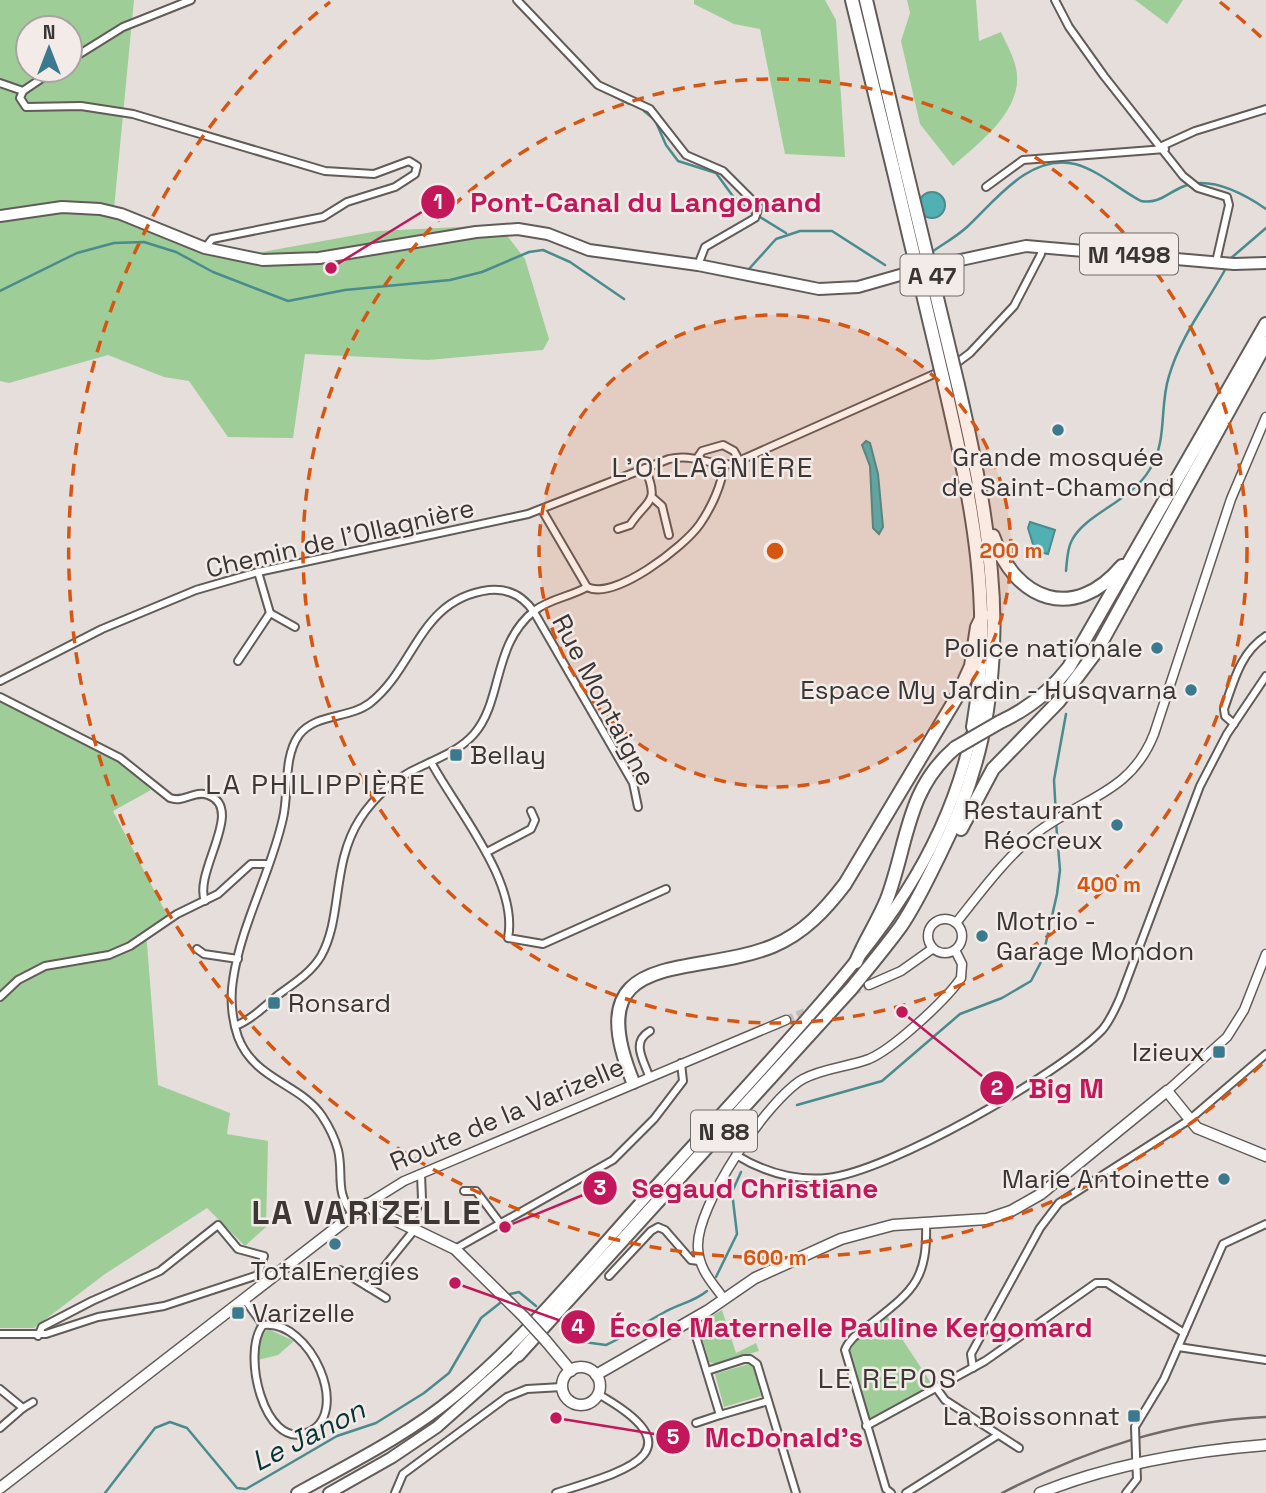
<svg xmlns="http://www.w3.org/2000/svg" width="1266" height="1493" font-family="'Space Grotesk',sans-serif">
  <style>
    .green { fill: #9ecd98; fill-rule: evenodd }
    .water { fill: #51b0b4; stroke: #4a8b8e; stroke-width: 2 }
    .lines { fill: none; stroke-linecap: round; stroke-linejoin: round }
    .stream { stroke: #4a8b8e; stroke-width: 2.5 }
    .tertiary-tunnel { stroke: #c2bcba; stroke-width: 8; stroke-dasharray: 8 4; stroke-linecap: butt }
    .minor-casing { stroke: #615b59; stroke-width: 10 }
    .tertiary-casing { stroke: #615b59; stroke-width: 11 }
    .secondary-casing { stroke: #615b59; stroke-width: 13 }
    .primary-casing { stroke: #615b59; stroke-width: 14 }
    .trunk-casing { stroke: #615b59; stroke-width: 14 }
    .motorway-casing { stroke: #615b59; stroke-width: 16 }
    .minor { stroke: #fff; stroke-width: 6 }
    .tertiary { stroke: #fff; stroke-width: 8 }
    .secondary { stroke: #fff; stroke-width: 10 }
    .primary { stroke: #fff; stroke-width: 10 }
    .trunk { stroke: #fff; stroke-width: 10 }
    .motorway { stroke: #fff; stroke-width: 12 }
    .rail { stroke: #6f6b69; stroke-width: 2.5 }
    .minor-bridge-casing { stroke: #615b59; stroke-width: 10; stroke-linecap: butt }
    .secondary-bridge-casing { stroke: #615b59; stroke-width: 13; stroke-linecap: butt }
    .motorway-bridge-casing { stroke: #615b59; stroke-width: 16; stroke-linecap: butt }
    .minor-bridge { stroke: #fff; stroke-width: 6 }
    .secondary-bridge { stroke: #fff; stroke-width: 10 }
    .motorway-bridge { stroke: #fff; stroke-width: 12 }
    .ring { fill: none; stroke: #d65510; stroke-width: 3.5; stroke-dasharray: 12 9 }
    .poi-dot { fill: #3b798f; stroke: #f2ebe8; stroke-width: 2.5 }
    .labels { text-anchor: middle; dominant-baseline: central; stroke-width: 5; stroke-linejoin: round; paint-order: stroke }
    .shield { fill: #f2ebe8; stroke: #706c6a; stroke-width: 2 }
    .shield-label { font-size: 24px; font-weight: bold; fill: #383534 }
    .poi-label { font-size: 26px; fill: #383534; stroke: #f2ebe8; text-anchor: end }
    .street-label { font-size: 26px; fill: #383534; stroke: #f2ebe8 }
    .neighbourhood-label { font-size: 28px; letter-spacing: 2px; fill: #3d3735; stroke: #f2ebe8 }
    .water-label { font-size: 28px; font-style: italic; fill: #053537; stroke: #f2ebe8 }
    .district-label { font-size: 33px; font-weight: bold; letter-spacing: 2px; fill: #3d3735; stroke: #f2ebe8 }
    .centre { fill: #d65510; stroke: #f2ebe8; stroke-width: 3.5 }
    .ring-label { font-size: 21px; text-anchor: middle; font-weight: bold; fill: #d65510; stroke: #f2ebe8; stroke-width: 5; stroke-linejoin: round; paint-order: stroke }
    .leader { fill: none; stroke: #c2185b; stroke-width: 2.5 }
    .callout-dot { fill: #c2185b; stroke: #f2ebe8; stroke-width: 2.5 }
    .mark-label { font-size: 21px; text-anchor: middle; font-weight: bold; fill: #fff }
    .callout-label { font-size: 28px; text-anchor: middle; font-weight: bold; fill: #c2185b; stroke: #f2ebe8; stroke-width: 5; stroke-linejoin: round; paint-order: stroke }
  </style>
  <rect width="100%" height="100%" fill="#e5dedb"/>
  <g class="green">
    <path d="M0 0H134L113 219H132L240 256 378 231 499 225 525 259 549 339 543 350 428 360 305 354 293 438 228 437 189 381 164 377 108 355 9 383 0 381ZM28 28H70V70H28Z"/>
    <path d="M694 0H825L836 20 845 157 785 154 760 29 734 24 694 4Z"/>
    <path d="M907 0H976L979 41 1001 32C1006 43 1013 55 1016 68 1025 109 980 142 953 166L920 124 901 41 910 13Z"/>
    <path d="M1135 0H1183L1167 24Z"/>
    <path d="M0 702 120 760 151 790 113 811 167 915 146 931 158 1085 230 1113 227 1134 268 1141 266 1227 245 1246 207 1208 105 1274 34 1328H0Z"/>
    <path d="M722 1310 736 1353 756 1343 759 1351 716 1364 709 1362 698 1324Z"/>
    <path d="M887 1316 933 1386 871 1418 867 1414 849 1354 854 1343Z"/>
    <path d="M268 1329 294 1341 278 1355 258 1360 261 1336Z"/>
    <path d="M752 1363 761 1396 724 1407 715 1374Z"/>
  </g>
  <g class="water">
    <circle cx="932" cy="205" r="13"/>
    <path d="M866 441 870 443 878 474 883 527 879 534 873 528 870 466 862 445Z"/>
    <path d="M1030 522 1055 530 1048 554 1035 551 1028 528Z"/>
  </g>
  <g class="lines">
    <g class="stream">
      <path d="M600 89 629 104"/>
      <path d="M644 111 655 120 666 145 678 161 716 173 732 195 752 213"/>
      <path d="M760 217 786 233"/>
      <path d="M932 252C943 244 956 237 967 227 995 201 1030 153 1075 164 1098 170 1120 190 1141 201 1159 204 1166 194 1182 187 1209 175 1244 194 1266 209"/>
      <path d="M1230 259 1266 228"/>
      <path d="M749 269 776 239 800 231H832L885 265"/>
      <path d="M0 291 77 253 114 243 144 242 176 252 213 272 288 301 345 290 450 280 482 272 529 252 543 250 570 262 624 299"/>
      <path d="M1066 571C1067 561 1067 549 1072 540 1086 513 1131 502 1150 469 1168 440 1159 407 1169 376 1181 335 1206 305 1226 268"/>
      <path d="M1056 816 1054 780 1066 714"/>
      <path d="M797 1105 882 1081 960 1014 1002 998 1031 981 1042 960 1057 894 1060 870 1056 822"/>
      <path d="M716 1277 737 1234 732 1192 741 1172"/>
      <path d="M510 1294 519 1292 536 1306"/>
      <path d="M561 1331 584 1342 606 1345C626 1336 644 1323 663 1313 678 1304 694 1302 707 1291"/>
      <path d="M105 1493 155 1428 170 1422 187 1428 237 1488 246 1489 337 1436 376 1423 424 1393 449 1373 481 1318 500 1303"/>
    </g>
    <path class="tertiary-tunnel" d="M786 1020 869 985"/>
    <g class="minor-casing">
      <g id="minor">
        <path d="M517 0 598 85 650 109 686 155 723 171 759 207 755 218 705 247 698 265"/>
        <path d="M1055 0 1069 27 1104 76 1183 176 1198 188 1227 197 1229 205 1216 262"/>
        <path d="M70 60 123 27 191 0"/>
        <path d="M0 83 23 91"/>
        <path d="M23 91 20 98 26 107 81 106 133 114 325 171 374 174 409 161 417 166 415 174 395 187 347 202 323 217 212 239 205 248"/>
        <path d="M23 91 54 70"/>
        <path d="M1162 146 1195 131 1266 109"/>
        <path d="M986 187 1023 160 1165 149"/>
        <path d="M954 365 970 353 1014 306 1041 254 1042 246"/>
        <path d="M698 457 702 451 723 445 734 451 740 462"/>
        <path d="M653 498 662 506 669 535"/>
        <path d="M542 510 587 587C614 601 684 547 700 524 711 508 722 485 724 465"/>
        <path d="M618 529 630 525C648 498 660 504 645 468"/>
        <path d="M258 572 270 613 295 627"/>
        <path d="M238 661 270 613"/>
        <path d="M0 681 102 629 196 590 258 572 528 514 669 459C694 453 708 466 732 464L941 371"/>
        <path d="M0 697 120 758 170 798C184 803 194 790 208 795 246 808 193 872 205 901"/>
        <path d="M1234 724 1225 716 1224 709C1234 681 1240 653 1266 636"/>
        <path d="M431 762C456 809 519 882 508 938L543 944 666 889"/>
        <path d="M487 852 531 829 535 820 531 811"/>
        <path d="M197 949 204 954 238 959"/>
        <path d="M0 997 18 980 45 966 109 955 130 946 177 914 218 894 251 864H267"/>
        <path d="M235 1026C251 1020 265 1006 278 995 293 984 311 973 321 956 343 917 331 864 360 819 374 797 397 777 420 767 440 757 459 751 474 734 503 701 492 645 534 611 551 598 570 597 587 587"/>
        <path d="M649 1076C643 1059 631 1042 650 1031"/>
        <path d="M736 1155C764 1172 795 1181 827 1178 888 1172 1059 1075 1102 1030 1110 1021 1115 1009 1120 998L1200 786 1227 734 1266 676"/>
        <path d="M464 1191H476L500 1223"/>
        <path d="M353 1215C334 1190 344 1176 338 1150 335 1139 328 1125 322 1116 301 1084 254 1080 238 1037 232 1020 230 998 233 980 241 924 271 873 283 818 289 793 283 757 299 735 316 713 349 719 370 703 416 667 419 599 489 590 508 588 523 596 534 612L633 783 638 807"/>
        <path d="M410 1221 422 1199 421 1174"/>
        <path d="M455 1249 613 1160 654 1119 683 1081 681 1063"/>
        <path d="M340 1270 368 1287 415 1229"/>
        <path d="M609 1276 651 1231 658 1227 665 1230 691 1260 699 1261"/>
        <path d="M368 1287 386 1298"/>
        <path d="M245 1300 263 1325"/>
        <path d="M691 1320 720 1415 768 1401"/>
        <path d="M263 1325C310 1318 354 1416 306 1433 264 1449 241 1352 263 1325Z"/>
        <path d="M0 1334H46L98 1317 164 1306 258 1275H268L272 1279"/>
        <path d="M38 1336 42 1327 92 1301 160 1271 218 1225 238 1249 264 1256 258 1275"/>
        <path d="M1178 1347 1266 1360"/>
        <path d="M973 1368 971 1354 977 1343 1040 1228 1059 1203 1189 1120 1266 1054"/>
        <path d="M707 1371 744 1359H750L757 1364 796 1493"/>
        <path d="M0 1389 23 1408 0 1428"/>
        <path d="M937 1389 945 1400 1019 1448"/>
        <path d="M23 1408 33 1402"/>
        <path d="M696 1423 720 1415"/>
        <path d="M866 1426 985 1361 1096 1283H1107L1184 1333"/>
        <path d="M1135 1427 1164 1379 1223 1244 1266 1224"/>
        <path d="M395 1493 403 1474 507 1397 527 1389 562 1387"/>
        <path d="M556 1493C621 1472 703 1453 598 1394"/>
        <path d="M891 1493 886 1489 845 1350C849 1339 859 1333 868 1326 912 1291 928 1282 926 1222"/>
        <path d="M906 1493 998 1435"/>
        <path d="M1126 1493 1137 1479 1136 1455"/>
      </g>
    </g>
    <g class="tertiary-casing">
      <g id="tertiary">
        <circle cx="945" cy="936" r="17"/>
        <path d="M956 923C980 893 1004 860 1034 835 1080 798 1130 795 1154 734L1231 499 1266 417"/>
        <path d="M869 985 901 971 932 949"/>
        <path d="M1167 1091 1227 1037 1244 1010 1266 954"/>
        <path d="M367 1204 404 1181 786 1020"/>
        <path d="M724 1299C712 1282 699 1270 698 1248 695 1207 767 1100 803 1079 823 1068 848 1067 869 1059 893 1049 946 1000 961 978L962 964 955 950"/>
      </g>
    </g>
    <g class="secondary-casing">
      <g id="secondary">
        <path d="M546 1341 571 1371"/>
        <circle cx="581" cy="1386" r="19"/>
        <path d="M596 1375 707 1311 755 1278 841 1239 893 1225 987 1219 1011 1211 1041 1194 1167 1091 1197 1128 1266 1156"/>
        <path d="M0 1488 367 1204 374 1210 455 1249 524 1317"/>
        <path d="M1040 1493C1111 1464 1190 1451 1266 1445"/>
      </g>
    </g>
    <g class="primary-casing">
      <path id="primary" d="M0 216 62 207 100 209 121 214 205 248 263 260 319 258 476 232 518 229 548 234 589 250 698 265 819 289 858 287 928 267 1026 246 1234 264 1266 263"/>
    </g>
    <g class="trunk-casing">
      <g id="trunk">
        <path d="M297 1493C351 1463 408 1435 455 1396 528 1336 589 1259 653 1189 702 1135 753 1080 802 1024 880 936 945 854 971 736"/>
        <path d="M329 1493 391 1458 437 1427 518 1355"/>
      </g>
    </g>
    <g class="motorway-casing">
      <g id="motorway">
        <path d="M852 0 893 168"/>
        <path d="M866 0 905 165"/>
        <path d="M945 387C972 504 994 607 973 727"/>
        <path d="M993 536C1015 601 1074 623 1122 566"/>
        <path d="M1000 722C1028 709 1050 692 1069 667L1266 324"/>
        <path d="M961 829 993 769 1059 701 1096 652 1266 343"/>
        <path d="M856 962C865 940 878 921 887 899 908 843 906 790 955 748"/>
        <path d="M633 1082C577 945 692 979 773 946 804 933 825 910 845 884L958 695 971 666 977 627 983 615"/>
        <path d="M518 1355 851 989C868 968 885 948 901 926 916 904 927 880 939 856 1020 696 997 553 958 385"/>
      </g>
    </g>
    <use href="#minor" class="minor"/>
    <use href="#tertiary" class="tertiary"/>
    <use href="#secondary" class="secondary"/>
    <use href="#primary" class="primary"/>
    <use href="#trunk" class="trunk"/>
    <use href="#motorway" class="motorway"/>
    <path class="rail" d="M1002 1493C1086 1450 1171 1421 1266 1417"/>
    <g class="minor-bridge-casing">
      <path id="minor-bridge" d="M1135 1427 1136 1455"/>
    </g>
    <g class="secondary-bridge-casing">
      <path id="secondary-bridge" d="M524 1317 546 1341"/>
    </g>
    <g class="motorway-bridge-casing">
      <g id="motorway-bridge">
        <path d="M905 165 958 385"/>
        <path d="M893 168 945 387"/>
        <path d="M955 748 1000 722"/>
      </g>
    </g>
    <use href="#minor-bridge" class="minor-bridge"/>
    <use href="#secondary-bridge" class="secondary-bridge"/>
    <use href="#motorway-bridge" class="motorway-bridge"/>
  </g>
  <circle cx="775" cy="551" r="236" fill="#d65510" fill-opacity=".12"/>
  <g class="ring">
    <circle cx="775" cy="551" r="236"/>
    <circle cx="775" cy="551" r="472"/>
    <path d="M1262 1064A707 707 0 1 1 330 2M1220 2A707 707 0 0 1 1262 38"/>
  </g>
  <g class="poi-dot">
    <circle cx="1058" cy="430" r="7"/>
    <circle cx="1157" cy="648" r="7"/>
    <circle cx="1191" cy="690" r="7"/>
    <rect x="449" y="748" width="14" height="14" rx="3.5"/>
    <circle cx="1117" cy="825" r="7"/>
    <circle cx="982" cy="936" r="7"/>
    <rect x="267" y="996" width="14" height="14" rx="3.5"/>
    <rect x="1212" y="1045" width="14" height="14" rx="3.5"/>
    <circle cx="1224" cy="1179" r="7"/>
    <circle cx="335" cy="1244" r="7"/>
    <rect x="231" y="1306" width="14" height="14" rx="3.5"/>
    <rect x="1127" y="1409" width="14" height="14" rx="3.5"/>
  </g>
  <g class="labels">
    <g class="shield">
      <rect x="1080" y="233.5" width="98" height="41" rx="5"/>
      <rect x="900.5" y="254.5" width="63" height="41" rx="5"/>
      <rect x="691" y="1110.5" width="66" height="41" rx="5"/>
    </g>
    <g class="shield-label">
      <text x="1129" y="254">M 1498</text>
      <text x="932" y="275">A 47</text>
      <text x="724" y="1131">N 88</text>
    </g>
    <g class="poi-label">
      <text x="1058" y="457" text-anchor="middle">Grande mosquée<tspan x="1058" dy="30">de Saint-Chamond</tspan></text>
      <text x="1143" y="648">Police nationale</text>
      <text x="1177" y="690">Espace My Jardin - Husqvarna</text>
      <text x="470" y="755" text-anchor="start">Bellay</text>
      <text x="1103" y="810">Restaurant<tspan x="1103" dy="30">Réocreux</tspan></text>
      <text x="996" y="921" text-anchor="start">Motrio -<tspan x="996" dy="30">Garage Mondon</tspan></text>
      <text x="288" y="1003" text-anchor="start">Ronsard</text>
      <text x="1205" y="1052">Izieux</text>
      <text x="1210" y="1179">Marie Antoinette</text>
      <text x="335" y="1271" text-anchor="middle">TotalEnergies</text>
      <text x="252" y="1313" text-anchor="start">Varizelle</text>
      <text x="1120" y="1416">La Boissonnat</text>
    </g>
    <g class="street-label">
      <text transform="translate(340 538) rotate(-13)">Chemin de l'Ollagnière</text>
      <text transform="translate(604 700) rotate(62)">Rue Montaigne</text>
      <text transform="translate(507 1114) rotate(-23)">Route de la Varizelle</text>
    </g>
    <g class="neighbourhood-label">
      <text x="713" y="467">L'OLLAGNIÈRE</text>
      <text x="316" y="784">LA PHILIPPIÈRE</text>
      <text x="888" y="1378">LE REPOS</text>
    </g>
    <g class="water-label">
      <text transform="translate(308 1435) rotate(-27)">Le Janon</text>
    </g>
    <g class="district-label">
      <text x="367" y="1213">LA VARIZELLE</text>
    </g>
  </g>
  <circle cx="775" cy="551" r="10" class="centre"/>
  <g class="ring-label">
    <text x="1011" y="558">200 m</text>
    <text x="1109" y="892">400 m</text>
    <text x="775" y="1265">600 m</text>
  </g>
  <path class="leader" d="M331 268L438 202M902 1012L997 1088M505 1227L600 1188M455 1283L578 1327M556 1418L673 1437"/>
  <g class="callout-dot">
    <circle cx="331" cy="268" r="7"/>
    <circle cx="902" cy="1012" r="7"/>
    <circle cx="505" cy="1227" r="7"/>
    <circle cx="455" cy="1283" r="7"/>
    <circle cx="556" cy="1418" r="7"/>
    <circle cx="438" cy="202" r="18"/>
    <circle cx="997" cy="1088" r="18"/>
    <circle cx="600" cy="1188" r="18"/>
    <circle cx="578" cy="1327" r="18"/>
    <circle cx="673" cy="1437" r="18"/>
  </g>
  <g class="mark-label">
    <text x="438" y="209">1</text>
    <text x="997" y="1095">2</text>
    <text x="600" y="1195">3</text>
    <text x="578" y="1334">4</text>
    <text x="673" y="1444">5</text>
  </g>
  <g class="callout-label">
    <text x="646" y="212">Pont-Canal du Langonand</text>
    <text x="1066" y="1098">Big M</text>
    <text x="755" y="1198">Segaud Christiane</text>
    <text x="851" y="1337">École Maternelle Pauline Kergomard</text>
    <text x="784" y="1447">McDonald's</text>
  </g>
  <g transform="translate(49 49)"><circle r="33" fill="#f2ebe8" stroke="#a8a2a0" stroke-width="2"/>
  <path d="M0-5L12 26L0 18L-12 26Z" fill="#3b798f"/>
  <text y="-10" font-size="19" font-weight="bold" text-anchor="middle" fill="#383534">N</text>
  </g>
</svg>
